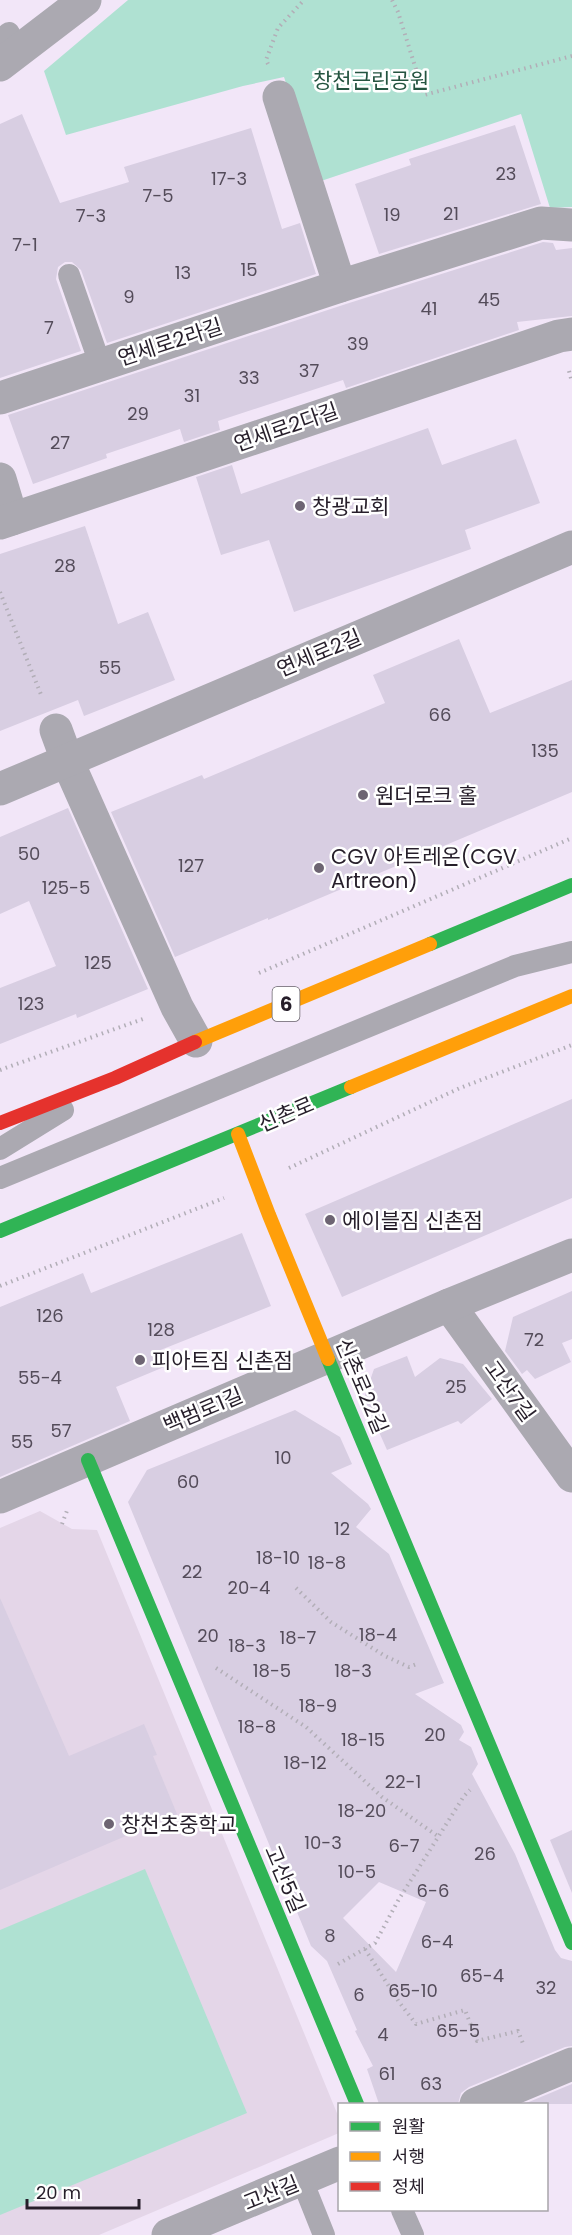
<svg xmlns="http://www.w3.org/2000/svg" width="572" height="2235" font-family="Poppins,'Noto Sans KR',sans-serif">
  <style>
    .education { fill: #e4d6e8 }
    .green { fill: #afe1d2 }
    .building { fill: #d8cee2; fill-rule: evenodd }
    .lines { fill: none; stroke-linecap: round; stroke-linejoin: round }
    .path { stroke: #b2aeb7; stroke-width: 4; stroke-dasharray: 1.5 4.5; stroke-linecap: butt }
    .lane { stroke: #aba9b1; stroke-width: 22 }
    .street { stroke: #aba9b1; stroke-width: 33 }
    .fast { stroke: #30b455; stroke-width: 14 }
    .slow { stroke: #ff9f0a; stroke-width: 14 }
    .jam { stroke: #e5322d; stroke-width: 14 }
    .poi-dot { fill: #6d6472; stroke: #fff; stroke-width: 2 }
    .labels { text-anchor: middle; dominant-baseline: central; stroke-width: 5; stroke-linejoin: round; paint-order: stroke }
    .number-label { font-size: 18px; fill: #544c5a }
    .shield { fill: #fff; stroke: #67626a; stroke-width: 1.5 }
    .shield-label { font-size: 20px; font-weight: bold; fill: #261e2a }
    .park-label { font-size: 21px; fill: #245440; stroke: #fff }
    .street-label { font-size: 21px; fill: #261e2a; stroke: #fff }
    .poi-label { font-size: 21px; fill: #261e2a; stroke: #fff; text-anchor: start }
  </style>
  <rect width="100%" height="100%" fill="#f2e6f8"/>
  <path class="education" d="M40 1511 72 1529 97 1530 339 2118V2133L99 2235H0V1528Z"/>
  <g class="green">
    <path d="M128 0H572V207L550 208 521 114 318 182 284 77 243 86 66 135 44 71Z"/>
    <path d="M145 1869 247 2113 0 2215V1930Z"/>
  </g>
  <g class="building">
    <path d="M22 114 60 203 129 182 124 167 251 128 282 229 300 223 316 274 107 343 81 270 72 262H65L58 267 56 279 81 351 0 378V124Z"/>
    <path d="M515 125 541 204 379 254 355 184 411 165 409 159Z"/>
    <path d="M543 242 553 243 556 250 572 248V316L517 322 519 330 346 388 343 380 218 421 220 430 184 442 180 429 106 454 107 458 33 484 8 415 346 304Z"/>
    <path d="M428 428 442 465 516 439 540 503 465 530 471 549 294 612 269 540 221 555 196 477 232 465 241 494Z"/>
    <path d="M85 526 118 624 148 612 175 680 84 716 78 700 0 731V554Z"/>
    <path d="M459 639 490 713 572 680V792L268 920V918L175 957 111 812 202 775 204 779 385 703 373 675Z"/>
    <path d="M68 808 148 989 77 1018 76 1014 0 1044V988L56 966 29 901 0 914V837Z"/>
    <path d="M572 1099V1198L342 1297 305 1214Z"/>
    <path d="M242 1233 271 1306 158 1351 164 1367 116 1387 130 1421 0 1477V1307L83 1273 91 1293Z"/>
    <path d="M572 1291V1339L562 1343 571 1362 535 1379 527 1370 522 1374 505 1351 513 1317Z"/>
    <path d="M407 1356 415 1377 440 1358 463 1364 492 1399 461 1424 458 1421 387 1450 364 1398 374 1369Z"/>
    <path d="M295 1410 340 1437 352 1464 331 1473 368 1504 371 1509 356 1527 389 1554 444 1683 415 1694 461 1725 464 1732 459 1740 471 1747 478 1764 472 1774 515 1854 555 1950 561 1958 572 1961V2046L565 2047 469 2087 461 2093 458 2104H379L367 2069 373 2066 355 2031 357 2030 327 1961 311 1946 128 1502 147 1470ZM379 1882 426 1902 396 1972 343 1918Z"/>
    <path d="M0 1598 69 1756 144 1724 157 1755 153 1756 177 1814 0 1890Z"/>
    <path d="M572 1830V1893L550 1840Z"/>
    <path d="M572 2084V2104H524Z"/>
  </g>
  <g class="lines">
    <g class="path">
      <path d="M392 0 398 12 424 95 572 56"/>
      <path d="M268 64 266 60 278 28 304 0"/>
      <path d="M569 371 572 382"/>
      <path d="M0 592 42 697"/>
      <path d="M259 973 572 838"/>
      <path d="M0 1070 143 1019"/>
      <path d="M289 1168 460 1088 572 1045"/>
      <path d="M0 1286 224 1198"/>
      <path d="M62 1524 68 1508"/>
      <path d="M296 1588 331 1622 385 1656 409 1667 417 1664"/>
      <path d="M216 1668 306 1727 382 1797 439 1837"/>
      <path d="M365 1949 399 2002 416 2024 465 2010 477 2041 518 2031 524 2046"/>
      <path d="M338 1964 375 1943 399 1899 464 1796 470 1790"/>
    </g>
    <g class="lane">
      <path d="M0 41 9 33"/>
      <path d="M69 275 100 364"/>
      <path d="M0 1149 63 1110"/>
      <path d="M0 1178 515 966 572 952"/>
      <path d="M302 2180 324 2235"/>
      <path d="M402 2210 413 2235"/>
    </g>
    <g class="street">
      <path d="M0 65 85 0"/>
      <path d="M279 97 340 286"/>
      <path d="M0 398 340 286 541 223 572 225"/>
      <path d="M0 479 12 519"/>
      <path d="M0 523 559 336 572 334"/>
      <path d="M56 730 67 760 177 1007 196 1041"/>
      <path d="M0 789 572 547"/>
      <path d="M449 1305 572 1476"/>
      <path d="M0 1497 449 1305 572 1255"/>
      <path d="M476 2104 572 2064"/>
      <path d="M168 2235 340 2163"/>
    </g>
    <g class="fast">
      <path d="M430 944 572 885"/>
      <path d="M0 1231 351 1087"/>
      <path d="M328 1359 572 1943"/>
      <path d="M88 1460 357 2104"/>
    </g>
    <g class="slow">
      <path d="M195 1042 430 944"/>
      <path d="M351 1087 572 996"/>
      <path d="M238 1134 269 1215 328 1359"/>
    </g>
    <path class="jam" d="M0 1123 115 1078 195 1042"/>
  </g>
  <g class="poi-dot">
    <circle cx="300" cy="506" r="6"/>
    <circle cx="363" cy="795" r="6"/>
    <circle cx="319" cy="868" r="6"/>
    <circle cx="330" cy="1220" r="6"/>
    <circle cx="140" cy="1360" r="6"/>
    <circle cx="109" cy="1824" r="6"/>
  </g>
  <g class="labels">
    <g class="number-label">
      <text x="506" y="173">23</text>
      <text x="229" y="178">17-3</text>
      <text x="158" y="195">7-5</text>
      <text x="451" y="213">21</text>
      <text x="392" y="214">19</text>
      <text x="91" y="215">7-3</text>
      <text x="25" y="244">7-1</text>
      <text x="249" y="269">15</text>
      <text x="183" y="272">13</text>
      <text x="129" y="296">9</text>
      <text x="489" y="299">45</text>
      <text x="429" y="308">41</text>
      <text x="49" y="327">7</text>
      <text x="358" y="343">39</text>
      <text x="309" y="370">37</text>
      <text x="249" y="377">33</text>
      <text x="192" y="395">31</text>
      <text x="138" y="413">29</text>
      <text x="60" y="442">27</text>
      <text x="65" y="565">28</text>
      <text x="110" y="667">55</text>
      <text x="440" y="714">66</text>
      <text x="545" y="750">135</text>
      <text x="29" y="853">50</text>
      <text x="191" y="865">127</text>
      <text x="66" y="887">125-5</text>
      <text x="98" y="962">125</text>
      <text x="31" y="1003">123</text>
      <text x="50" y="1315">126</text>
      <text x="161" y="1329">128</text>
      <text x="534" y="1339">72</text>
      <text x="40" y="1377">55-4</text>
      <text x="456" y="1386">25</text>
      <text x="61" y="1430">57</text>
      <text x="22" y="1441">55</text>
      <text x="283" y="1457">10</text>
      <text x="188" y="1481">60</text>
      <text x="342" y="1528">12</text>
      <text x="278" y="1557">18-10</text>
      <text x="327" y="1562">18-8</text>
      <text x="192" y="1571">22</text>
      <text x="249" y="1587">20-4</text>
      <text x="378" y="1634">18-4</text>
      <text x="208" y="1635">20</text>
      <text x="298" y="1637">18-7</text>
      <text x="247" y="1645">18-3</text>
      <text x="272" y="1670">18-5</text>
      <text x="353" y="1670">18-3</text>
      <text x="318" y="1705">18-9</text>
      <text x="257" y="1726">18-8</text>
      <text x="435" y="1734">20</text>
      <text x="363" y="1739">18-15</text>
      <text x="305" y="1762">18-12</text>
      <text x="403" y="1781">22-1</text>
      <text x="362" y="1810">18-20</text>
      <text x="323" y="1842">10-3</text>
      <text x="404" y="1845">6-7</text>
      <text x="485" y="1853">26</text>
      <text x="357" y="1871">10-5</text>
      <text x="433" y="1890">6-6</text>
      <text x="330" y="1935">8</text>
      <text x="437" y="1941">6-4</text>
      <text x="482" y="1975">65-4</text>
      <text x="546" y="1987">32</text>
      <text x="413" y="1990">65-10</text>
      <text x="359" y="1994">6</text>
      <text x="458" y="2030">65-5</text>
      <text x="383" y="2034">4</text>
      <text x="387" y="2073">61</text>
      <text x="431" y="2083">63</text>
    </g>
    <rect class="shield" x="272.5" y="987" width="27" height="34" rx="4.5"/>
    <g class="shield-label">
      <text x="286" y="1004">6</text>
    </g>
    <g class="park-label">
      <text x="371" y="80">창천근린공원</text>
    </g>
    <g class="street-label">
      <text transform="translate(170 342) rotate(-18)">연세로2라길</text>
      <text transform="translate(286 427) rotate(-19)">연세로2다길</text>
      <text transform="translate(319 653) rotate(-23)">연세로2길</text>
      <text transform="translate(286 1114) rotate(-23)">신촌로</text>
      <text transform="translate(362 1386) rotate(67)">신촌로22길</text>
      <text transform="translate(510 1391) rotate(54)">고산7길</text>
      <text transform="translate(203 1410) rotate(-23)">백범로1길</text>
      <text transform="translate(285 1879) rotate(67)">고산5길</text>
      <text transform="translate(271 2193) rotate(-22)">고산길</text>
    </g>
    <g class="poi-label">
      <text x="312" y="506">창광교회</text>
      <text x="375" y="795">원더로크 홀</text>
      <text x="331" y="856">CGV 아트레온(CGV<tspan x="331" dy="24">Artreon)</tspan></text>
      <text x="342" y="1220">에이블짐 신촌점</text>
      <text x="152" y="1360">피아트짐 신촌점</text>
      <text x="121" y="1824">창천초중학교</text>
    </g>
  </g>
  <rect x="338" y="2103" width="210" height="108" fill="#ffffff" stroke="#a8a5aa" stroke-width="1.5"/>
  <rect x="350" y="2122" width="30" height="9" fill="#30b455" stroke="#a8a5aa" stroke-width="1.5"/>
  <text x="392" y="2133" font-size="18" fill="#261e2a">원활</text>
  <rect x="350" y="2152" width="30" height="9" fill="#ff9f0a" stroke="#a8a5aa" stroke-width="1.5"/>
  <text x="392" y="2163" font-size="18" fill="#261e2a">서행</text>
  <rect x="350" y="2182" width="30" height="9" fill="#e5322d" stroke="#a8a5aa" stroke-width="1.5"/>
  <text x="392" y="2193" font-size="18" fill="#261e2a">정체</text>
  <path d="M27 2199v9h112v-9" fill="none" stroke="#261e2a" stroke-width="3"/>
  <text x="36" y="2199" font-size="18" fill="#261e2a" stroke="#ffffff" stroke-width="4.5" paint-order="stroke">20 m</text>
</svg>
